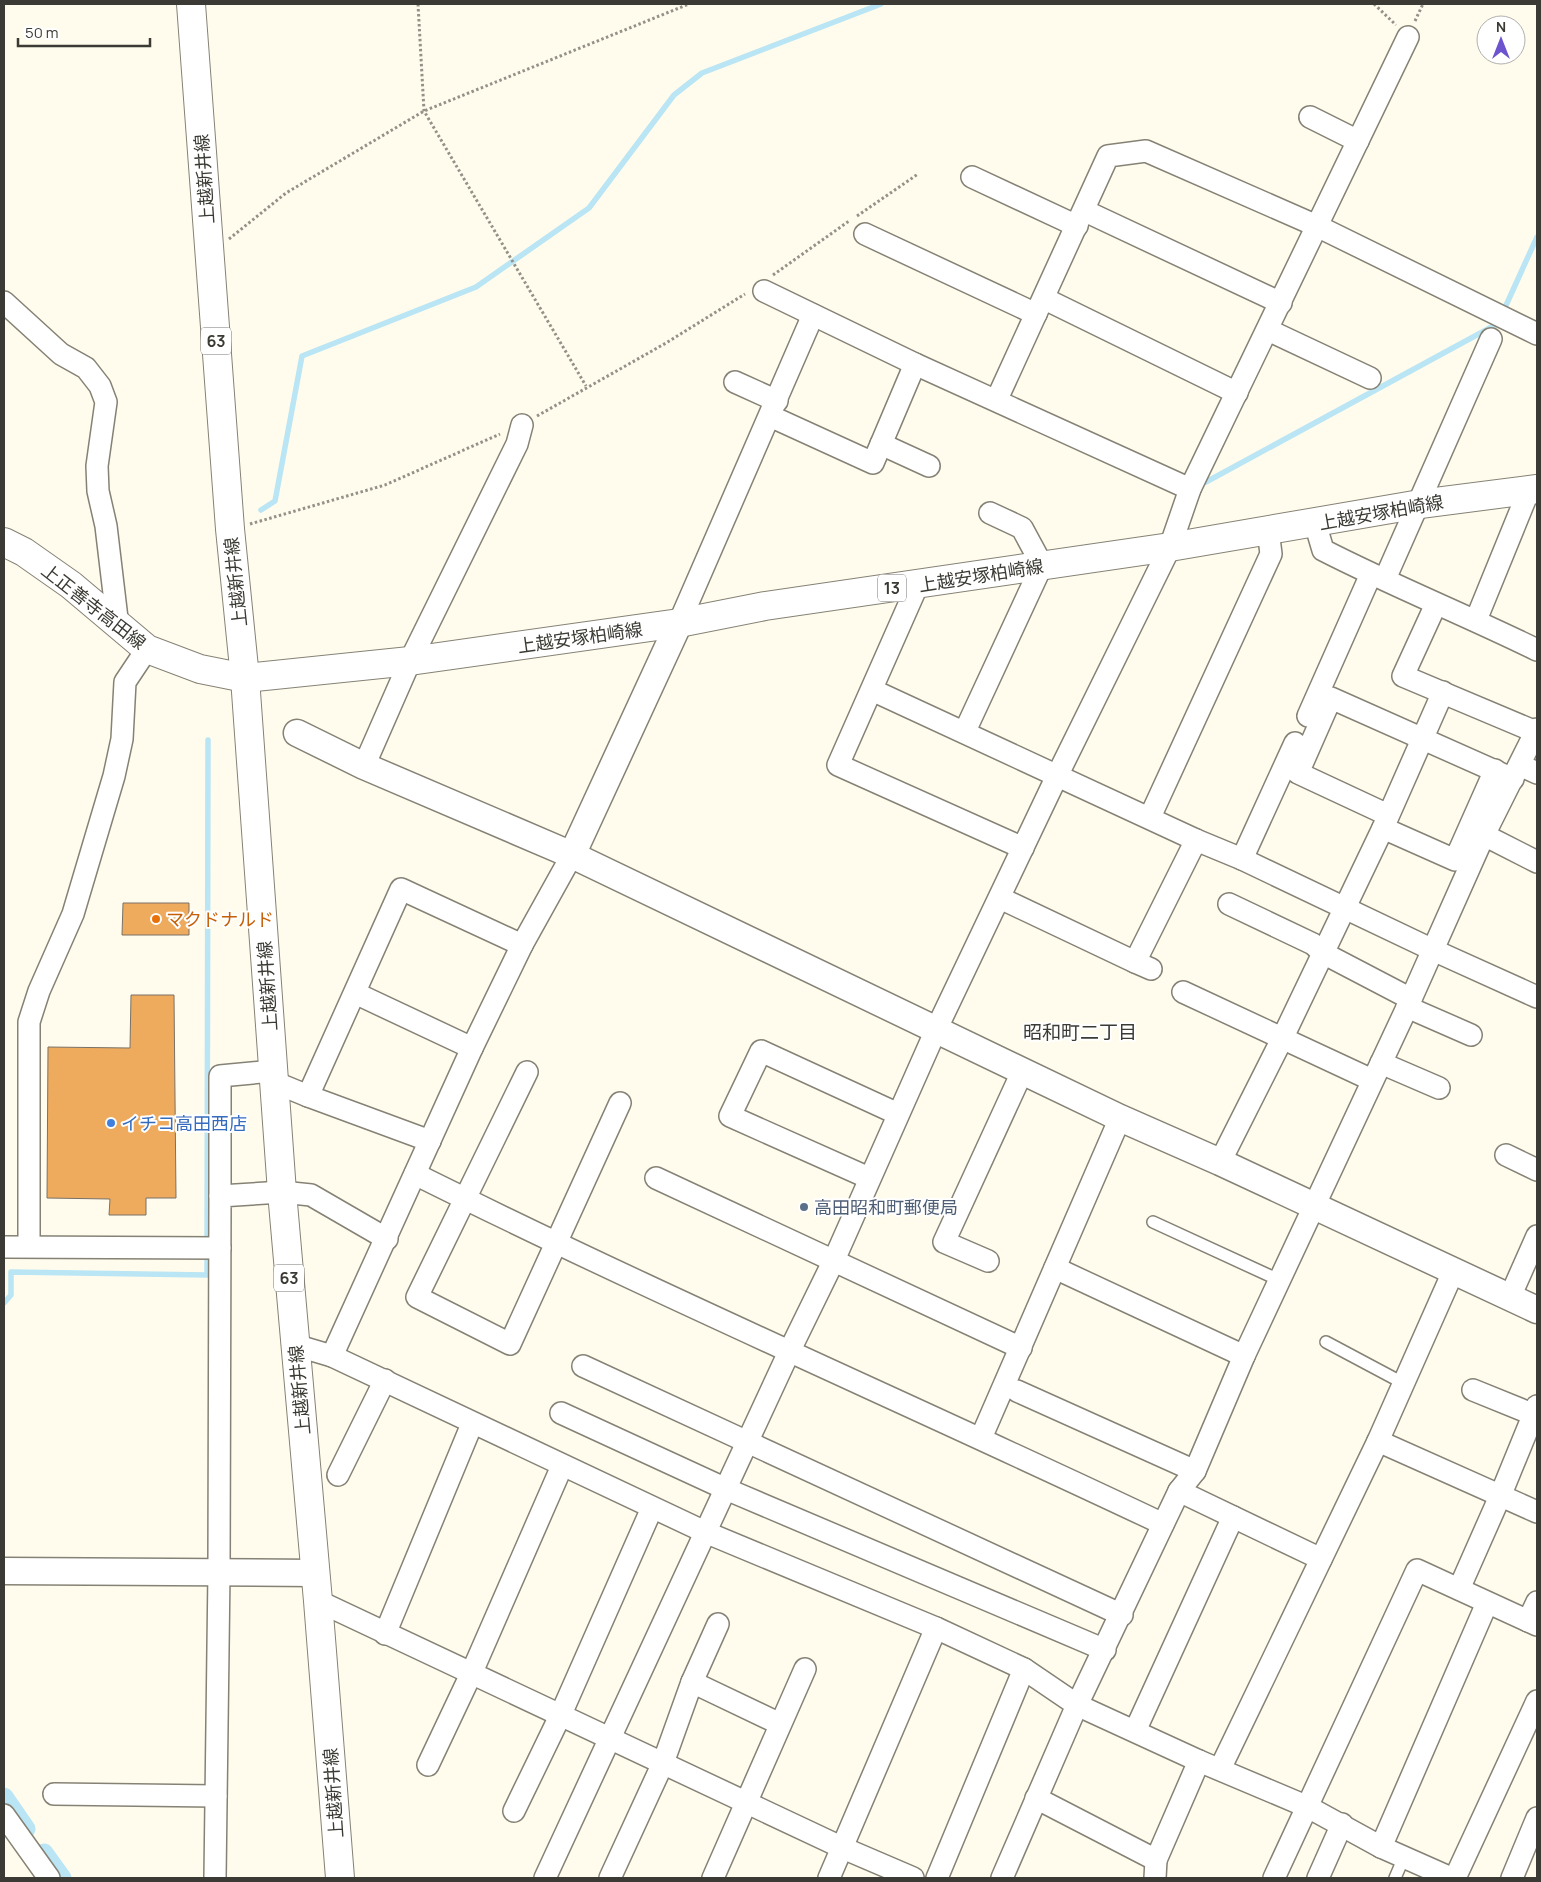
<svg xmlns="http://www.w3.org/2000/svg" width="1541" height="1882" font-family="Manrope,'Noto Sans JP',sans-serif">
  <style>
    .lines { fill: none; stroke-linecap: round; stroke-linejoin: round }
    .stream { stroke: #bae5f4; stroke-width: 5.5 }
    .canal { stroke: #bae5f4; stroke-width: 19 }
    .building { fill: #eeab5e; stroke: #7a7166 }
    .service-casing { stroke: #858275; stroke-width: 14 }
    .minor-casing { stroke: #858275; stroke-width: 24 }
    .tertiary-casing { stroke: #858275; stroke-width: 29 }
    .secondary-casing { stroke: #858275; stroke-width: 30 }
    .primary-casing { stroke: #858275; stroke-width: 30 }
    .path { stroke: #949288; stroke-width: 3; stroke-dasharray: 2.5 2.5; stroke-linecap: butt }
    .service { stroke: #fff; stroke-width: 11 }
    .minor { stroke: #fff; stroke-width: 21 }
    .tertiary { stroke: #fff; stroke-width: 26 }
    .secondary { stroke: #fff; stroke-width: 28 }
    .primary { stroke: #fff; stroke-width: 28 }
    .food-dot { fill: #e8710a; stroke: #fff; stroke-width: 2 }
    .shop-dot { fill: #3f7fe0; stroke: #fff; stroke-width: 2 }
    .service-dot { fill: #5c6f8a; stroke: #fff; stroke-width: 2 }
    .labels { text-anchor: middle; dominant-baseline: central; stroke-width: 4; stroke-linejoin: round; paint-order: stroke }
    .shield { fill: #fff; stroke: #767571; stroke-width: 1 }
    .shield-label { font-size: 16px; font-weight: bold; fill: #3b3a34 }
    .street-label { font-size: 18px; fill: #3b3a34; stroke: #fff }
    .food-label { font-size: 18px; fill: #c56008; stroke: #fff; text-anchor: start }
    .shop-label { font-size: 18px; fill: #366cbe; stroke: #fff; text-anchor: start }
    .service-label { font-size: 18px; fill: #4e5e75; stroke: #fff; text-anchor: start }
    .neighbourhood-label { font-size: 19px; fill: #3b3a34; stroke: #fff }
  </style>
  <rect width="100%" height="100%" fill="#fffced"/>
  <g class="lines">
    <g class="stream">
      <path d="M1503 312 1537 237"/>
      <path d="M1206 482 1497 324 1499 321"/>
      <path d="M261 510 275 501 302 356 476 287 589 208 674 95 702 73 881 4"/>
      <path d="M4 1303 11 1295V1272L207 1275 208 740"/>
    </g>
    <g class="canal">
      <path d="M4 1797 26 1829"/>
      <path d="M44 1853 62 1878"/>
    </g>
  </g>
  <g class="building">
    <path d="M123 903H189V935H122Z"/>
    <path d="M131 995H174L176 1198H146V1215H109L110 1199 47 1198 48 1047 130 1048Z"/>
  </g>
  <g class="lines">
    <g class="service-casing">
      <g id="service">
        <path d="M1153 1222 1279 1280"/>
        <path d="M1326 1342 1403 1383"/>
        <path d="M1395 1878 1404 1857"/>
      </g>
    </g>
    <g class="minor-casing">
      <g id="minor">
        <path d="M1310 117 1358 141"/>
        <path d="M972 177 1077 226"/>
        <path d="M1085 211 1281 303"/>
        <path d="M865 234 1036 314"/>
        <path d="M764 291 915 364 1190 489"/>
        <path d="M1045 299 1237 393"/>
        <path d="M4 302 61 354 86 368 100 386 106 402 97 466 98 491 106 526 118 627"/>
        <path d="M1268 330 1370 378"/>
        <path d="M735 382 777 401"/>
        <path d="M997 399 1108 156 1146 151 1317 226 1537 334"/>
        <path d="M770 416 873 463 915 364"/>
        <path d="M881 444 929 466"/>
        <path d="M1315 523 1323 550C1393 586 1466 615 1537 650"/>
        <path d="M1385 579 1491 339"/>
        <path d="M918 584 838 765 1023 848"/>
        <path d="M1436 604 1403 676 1536 732"/>
        <path d="M1476 620 1529 490"/>
        <path d="M679 623 813 315"/>
        <path d="M872 690 1196 840 1242 859 1433 950 1537 997"/>
        <path d="M1308 716 1371 574"/>
        <path d="M965 731 1042 565 1022 528 990 513"/>
        <path d="M1520 765 1537 773"/>
        <path d="M364 766 410 661 517 444 522 425"/>
        <path d="M1388 815 1298 773 1331 698 1513 779"/>
        <path d="M1150 817 1271 554 1268 530"/>
        <path d="M1383 828 1455 860 1495 770"/>
        <path d="M1484 835 1537 862"/>
        <path d="M1242 859 1295 743"/>
        <path d="M1000 898 1135 962 1196 840"/>
        <path d="M1229 904 1313 944 1323 953 1411 999"/>
        <path d="M1135 962 1151 969"/>
        <path d="M1183 992 1372 1080"/>
        <path d="M355 993 472 1048"/>
        <path d="M1407 1007 1471 1035"/>
        <path d="M1381 1063 1439 1088"/>
        <path d="M527 1072 417 1297 510 1344 620 1103"/>
        <path d="M274 1082 308 1096 401 889 522 945"/>
        <path d="M308 1096 430 1141"/>
        <path d="M1506 1155 1537 1170"/>
        <path d="M1220 1162 1282 1039 1383 828 1443 692"/>
        <path d="M415 1174C662 1297 914 1406 1163 1524"/>
        <path d="M656 1178 1021 1348"/>
        <path d="M869 1178 730 1116 761 1051 898 1114"/>
        <path d="M220 1196V1076L273 1071"/>
        <path d="M29 1246V1022L39 991 73 914 114 776 122 739 125 682 147 649"/>
        <path d="M4 1247 220 1248"/>
        <path d="M988 1261 944 1242 1023 1070"/>
        <path d="M1055 1268 1244 1356"/>
        <path d="M1510 1297 1537 1236"/>
        <path d="M295 1345 332 1356 472 1048 522 945 572 855"/>
        <path d="M332 1356 705 1532 936 1628"/>
        <path d="M583 1366 1122 1615"/>
        <path d="M1473 1390 1537 1416"/>
        <path d="M1017 1391 1195 1471"/>
        <path d="M561 1413 726 1489 1105 1650"/>
        <path d="M981 1438 1120 1118"/>
        <path d="M1378 1441 1537 1512"/>
        <path d="M338 1475 385 1380"/>
        <path d="M1179 1491 1321 1559"/>
        <path d="M1459 1589 1501 1494 1537 1406"/>
        <path d="M318 1601 843 1848 913 1878"/>
        <path d="M1528 1621 1537 1602"/>
        <path d="M385 1634 472 1424"/>
        <path d="M692 1682 780 1724"/>
        <path d="M1135 1731 1233 1517"/>
        <path d="M428 1765 472 1672 562 1466"/>
        <path d="M1220 1769 1378 1441 1453 1272"/>
        <path d="M54 1794 216 1796"/>
        <path d="M1036 1798 1156 1860 1199 1761"/>
        <path d="M514 1811 561 1714 652 1508"/>
        <path d="M4 1815 49 1878"/>
        <path d="M1381 1847 1487 1603"/>
        <path d="M215 1878 219 1572 220 1196 282 1192 311 1195 387 1239"/>
        <path d="M545 1878 789 1352 834 1260 936 1030 1057 776 1170 547 1190 489 1408 37"/>
        <path d="M610 1878 663 1763 692 1682 718 1624"/>
        <path d="M713 1878 805 1669"/>
        <path d="M829 1878 936 1628 1024 1669 1077 1705 1199 1761 1308 1807 1381 1847 1451 1878"/>
        <path d="M937 1878 1024 1669"/>
        <path d="M1002 1878 1077 1705 1179 1491 1195 1471 1244 1356 1411 999 1484 835 1537 729"/>
        <path d="M1155 1878 1156 1860"/>
        <path d="M1274 1878 1417 1570 1537 1625"/>
        <path d="M1318 1878 1342 1824"/>
        <path d="M1455 1878 1537 1701"/>
        <path d="M1512 1878 1537 1818"/>
      </g>
    </g>
    <g class="tertiary-casing">
      <g id="tertiary">
        <path d="M297 733 364 766 572 855 1120 1118 1220 1162 1537 1310"/>
        <path d="M572 855 679 623"/>
        <path d="M4 1571 315 1573"/>
      </g>
    </g>
    <g class="secondary-casing">
      <path id="secondary" d="M4 542 24 552 71 585 147 649 200 669 245 678"/>
    </g>
    <g class="primary-casing">
      <g id="primary">
        <path d="M191 4 230 529 245 678 282 1192 318 1601 340 1878"/>
        <path d="M245 678 410 661 679 623 765 606 1170 547 1420 504 1537 489"/>
      </g>
    </g>
    <g class="path">
      <path d="M418 4 424 111 586 386"/>
      <path d="M1374 4 1396 25"/>
      <path d="M1415 21 1423 4"/>
      <path d="M857 216 918 174"/>
      <path d="M229 239 286 193 424 111 689 4"/>
      <path d="M773 275 849 221"/>
      <path d="M537 416 666 343 745 294"/>
      <path d="M250 524 385 485 500 434"/>
    </g>
    <use href="#service" class="service"/>
    <use href="#minor" class="minor"/>
    <use href="#tertiary" class="tertiary"/>
    <use href="#secondary" class="secondary"/>
    <use href="#primary" class="primary"/>
  </g>
  <circle class="food-dot" cx="156" cy="919" r="5"/>
  <circle class="shop-dot" cx="111" cy="1123" r="5"/>
  <circle class="service-dot" cx="804" cy="1207" r="5"/>
  <g class="labels">
    <g class="shield">
      <rect x="201" y="327.5" width="30" height="27" rx="4"/>
      <rect x="878" y="574.5" width="28" height="27" rx="4"/>
      <rect x="274" y="1264.5" width="30" height="27" rx="4"/>
    </g>
    <g class="shield-label">
      <text x="216" y="341">63</text>
      <text x="892" y="588">13</text>
      <text x="289" y="1278">63</text>
    </g>
    <g class="street-label">
      <text transform="translate(204 179) rotate(-94)">上越新井線</text>
      <text transform="translate(1381 512) rotate(-10)">上越安塚柏崎線</text>
      <text transform="translate(981 575) rotate(-9)">上越安塚柏崎線</text>
      <text transform="translate(235 582) rotate(-96)">上越新井線</text>
      <text transform="translate(94 606) rotate(38)">上正善寺高田線</text>
      <text transform="translate(580 637) rotate(-8)">上越安塚柏崎線</text>
      <text transform="translate(267 986) rotate(-94)">上越新井線</text>
      <text transform="translate(299 1390) rotate(-95)">上越新井線</text>
      <text transform="translate(333 1793) rotate(-94)">上越新井線</text>
    </g>
    <g class="food-label">
      <text x="166" y="919">マクドナルド</text>
    </g>
    <g class="shop-label">
      <text x="121" y="1123">イチコ高田西店</text>
    </g>
    <g class="service-label">
      <text x="814" y="1207">高田昭和町郵便局</text>
    </g>
    <g class="neighbourhood-label">
      <text x="1080" y="1032">昭和町二丁目</text>
    </g>
  </g>
  <rect width="1541" height="1882" fill="none" stroke="#3b3a34" stroke-width="10"/>
  <g transform="translate(1501 40)"><circle r="24" fill="#ffffff" stroke="#b1b0ae"/>
  <path d="M0-4L9 19L0 12L-9 19Z" fill="#6d53cd"/>
  <text y="-8" font-size="14" font-weight="bold" text-anchor="middle" fill="#3b3a34">N</text>
  </g>
  <path d="M18 38v8h132v-8" fill="none" stroke="#3b3a34" stroke-width="2.5"/>
  <text x="25" y="38" font-size="15" fill="#3b3a34" stroke="#ffffff" stroke-width="4" paint-order="stroke">50 m</text>
</svg>
